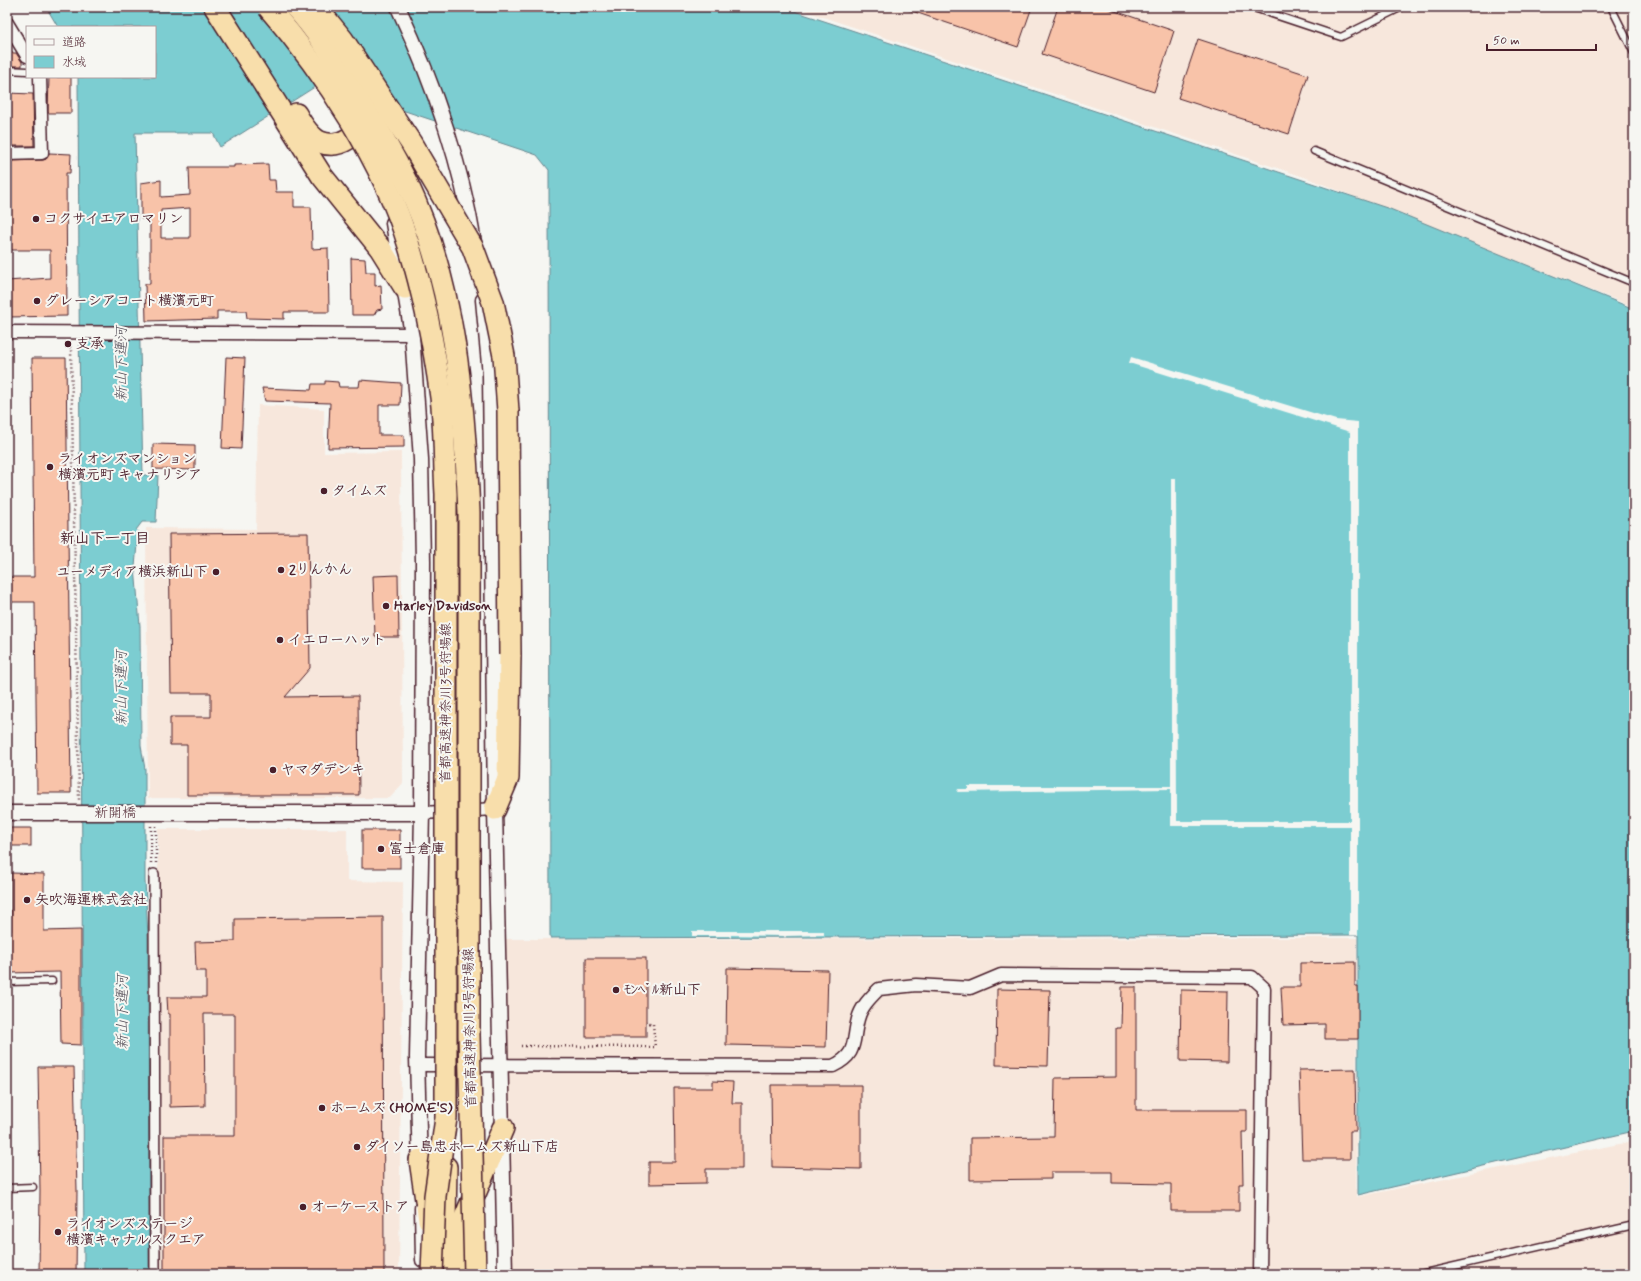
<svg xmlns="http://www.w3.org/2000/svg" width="1641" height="1281" font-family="Mynerve,'Klee One',sans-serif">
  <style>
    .built { fill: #f7e7dc }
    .water { fill: #7ccdd1; stroke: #68878f }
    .pier { fill: #f6f6f2 }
    .building { fill: #f8c3a9; stroke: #4a1f2b; fill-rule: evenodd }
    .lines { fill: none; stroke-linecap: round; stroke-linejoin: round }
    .service-casing { stroke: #4a1f2b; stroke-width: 9 }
    .pedestrian-casing { stroke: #4a1f2b; stroke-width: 12 }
    .minor-casing { stroke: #4a1f2b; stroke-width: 15 }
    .tertiary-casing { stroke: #4a1f2b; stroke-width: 17 }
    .motorway-casing { stroke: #4a1f2b; stroke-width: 24 }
    .path { stroke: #4a1f2b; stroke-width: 2.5; stroke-dasharray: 1 3; stroke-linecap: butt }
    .service { stroke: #f6f6f2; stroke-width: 6 }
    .pedestrian { stroke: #f6f6f2; stroke-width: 9 }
    .minor { stroke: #f6f6f2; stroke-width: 12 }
    .tertiary { stroke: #f6f6f2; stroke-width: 14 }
    .motorway { stroke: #f8deab; stroke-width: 21 }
    .motorway-bridge-casing { stroke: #4a1f2b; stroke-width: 24; stroke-linecap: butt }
    .motorway-bridge { stroke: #f8deab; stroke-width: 21 }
    .poi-dot { fill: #4a1f2b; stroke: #f6f6f2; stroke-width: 1.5 }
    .labels { text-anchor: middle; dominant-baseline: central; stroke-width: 4; stroke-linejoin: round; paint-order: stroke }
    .poi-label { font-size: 14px; font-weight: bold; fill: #4a1f2b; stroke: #f6f6f2; text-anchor: start }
    .street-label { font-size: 14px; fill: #4a1f2b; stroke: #f6f6f2 }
    .water-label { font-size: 15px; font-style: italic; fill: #59535d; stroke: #f6f6f2 }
    .neighbourhood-label { font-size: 15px; font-weight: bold; fill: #4a1f2b; stroke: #f6f6f2 }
  </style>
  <rect width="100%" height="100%" fill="#f6f6f2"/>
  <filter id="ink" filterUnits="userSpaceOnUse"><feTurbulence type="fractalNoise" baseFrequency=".025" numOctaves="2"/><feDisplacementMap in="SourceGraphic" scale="8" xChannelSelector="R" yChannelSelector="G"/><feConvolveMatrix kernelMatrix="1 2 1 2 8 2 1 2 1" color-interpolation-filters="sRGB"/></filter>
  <g filter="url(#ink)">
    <g class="built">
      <path d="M793 7H1634V307L1307 178Z"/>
      <path d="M258 405 324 409V453L401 452 403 783 390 798H148L146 528 256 529Z"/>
      <path d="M158 829H347V881L403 882 399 1274H159Z"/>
      <path d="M1357 938 1356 1197 1634 1141V1274H506L498 939Z"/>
    </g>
    <path class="water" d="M46 7H782L1390 209 1634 309V1131L1358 1195V935L550 938 549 170 537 155 321 83 220 147 213 133H135L143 475H158L156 522H142L136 530 138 532 135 567 140 626 141 746 145 769V881L148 937 149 1274H84L78 77H155V27H58Z"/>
    <g class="pier">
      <path d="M1131 357 1336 420 1358 422V935H1350V826H1171V789L957 792 958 789H968V786H1171V478H1176L1177 821H1350V432L1129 363Z"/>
      <path d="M692 931H824V935L786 936 785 938 784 936 731 935V938L729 936H692Z"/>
    </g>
    <g class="building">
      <path d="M906 7H1032L1018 47 906 9Z"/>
      <path d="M1058 7H1103L1174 31 1154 92 1042 54Z"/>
      <path d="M1198 39 1308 75 1289 134 1178 98Z"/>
      <path d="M7 53H16L22 62V66H7Z"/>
      <path d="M49 77H71V113H48Z"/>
      <path d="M7 93 33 94 34 146H7Z"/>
      <path d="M49 153 71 154 70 173H66L67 316 7 317V281L50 278V250H7V161L43 160 46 159Z"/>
      <path d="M268 164 269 180H275L276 192H294V207H311L312 249 328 248 329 312H284V319L247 318 246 311H217V319L146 321 145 284H150V224L149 219H141V183L161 180V197L190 195 189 167H234V165ZM190 208V238H161V210Z"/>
      <path d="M351 258 365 259 366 272H375V286L381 285 382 309 377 310 374 315H352Z"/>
      <path d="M226 357 245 358 241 449 222 448Z"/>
      <path d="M32 358H66L71 793H37L35 602H7V577H34Z"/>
      <path d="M360 380 401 383 400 405H379V435H404V447L328 448 330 403 265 401 262 388 311 390 312 384H325V381L338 382 339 387H359Z"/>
      <path d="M153 444 195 445V470L153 469Z"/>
      <path d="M308 533 310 668 285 697 358 696 359 795H187V745H170V717H211V693H171L169 534Z"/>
      <path d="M398 575 399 637H375L373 576Z"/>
      <rect x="7" y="828" width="24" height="18"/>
      <rect x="362" y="830" width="38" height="38"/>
      <path d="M11 873 44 874V931L81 930V1045L61 1044 60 972 7 973V931H11Z"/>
      <path d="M383 917 384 1274H164V1136H235V1014H204L205 1106 170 1107V1014H168L167 997H206V971H196L195 942 235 941V919Z"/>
      <rect x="586" y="958" width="60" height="79"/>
      <path d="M1355 962V986H1358V1039H1325V1024L1283 1025 1281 987H1300V963Z"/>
      <path d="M727 968 828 970 826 1047 726 1045Z"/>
      <path d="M1122 987H1136V1110H1247V1132H1242L1243 1184H1239V1211H1171V1184L1112 1183V1172H1051V1179L970 1180V1138L1054 1137 1055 1078 1116 1077V1028H1121Z"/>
      <path d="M997 989 1050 990 1048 1066 996 1065Z"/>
      <path d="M1181 990 1228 991 1227 1062 1180 1061Z"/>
      <path d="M38 1067H74L77 1191 76 1274H39L40 1191Z"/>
      <path d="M1355 1069 1356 1131H1350V1159H1302L1299 1070Z"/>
      <path d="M713 1081 733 1082 732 1103H742V1169H706V1183L649 1184V1162H675L674 1088H713Z"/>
      <path d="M771 1085H861V1169L772 1167Z"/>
    </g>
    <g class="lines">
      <g class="service-casing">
        <g id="service">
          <path d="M1251 7 1341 37 1402 7"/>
          <path d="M1611 7 1634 53"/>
          <path d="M7 70 27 71"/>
          <path d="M1314 151 1634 283"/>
          <path d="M7 982 52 981"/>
          <path d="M7 1188 33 1187"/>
          <path d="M1420 1274 1634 1225"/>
        </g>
      </g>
      <g class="pedestrian-casing">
        <path id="pedestrian" d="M154 874 155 1274"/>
      </g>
      <g class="minor-casing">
        <g id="minor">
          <path d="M7 23 27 56"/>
          <path d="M7 154 42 153 40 77"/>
          <path d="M7 332 412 334"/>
          <path d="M422 813 495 809"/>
          <path d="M417 1065 833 1066C858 1054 852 1042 858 1019 861 1007 870 998 879 989L916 985 970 988 1001 975 1252 977 1264 988 1260 1274"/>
        </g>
      </g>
      <g class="tertiary-casing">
        <g id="tertiary">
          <path d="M398 7C432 80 461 162 474 242"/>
          <path d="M393 223 412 334 421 459 423 561 422 813 417 1057 420 1168"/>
          <path d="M483 300 490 375 495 809 505 1274"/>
          <path d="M7 813H422"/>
          <path d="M422 1208 423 1260"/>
        </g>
      </g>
      <g class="motorway-casing">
        <g id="motorway">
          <path d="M215 7 322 176 380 248 405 288"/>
          <path d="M296 114C301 123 310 137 320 142 340 150 360 134 366 116"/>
          <path d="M495 809 508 778 510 655"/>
          <path d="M420 1160 429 1220"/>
          <path d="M444 1274 446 1167"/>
          <path d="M460 1274 463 1222 503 1128"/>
        </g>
      </g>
      <g class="path">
        <path d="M70 347 71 348 79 800"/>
        <path d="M151 826V865"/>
        <path d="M156 826V863"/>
        <path d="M521 1046 655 1047 653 1024 646 1022"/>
      </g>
      <use href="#service" class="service"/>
      <use href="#pedestrian" class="pedestrian"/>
      <use href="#minor" class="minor"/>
      <use href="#tertiary" class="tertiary"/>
      <use href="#motorway" class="motorway"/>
      <g class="motorway-bridge-casing">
        <g id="motorway-bridge">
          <path d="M268 7C325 73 384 162 409 246 424 295 434 346 441 397 445 429 444 462 446 494V1118L435 1196 432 1274"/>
          <path d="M295 7C319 33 337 64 356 94 375 123 392 152 407 183 456 286 464 400 469 512V1035L475 1274"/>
          <path d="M316 7 343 40 411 143 473 248 493 302 504 356 508 411 510 655"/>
        </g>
      </g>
      <use href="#motorway-bridge" class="motorway-bridge"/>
    </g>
  </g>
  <g class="poi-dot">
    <circle cx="36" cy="219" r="4"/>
    <circle cx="37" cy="301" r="4"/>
    <circle cx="68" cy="344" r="4"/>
    <circle cx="50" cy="467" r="4"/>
    <circle cx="324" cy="491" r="4"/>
    <circle cx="281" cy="570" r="4"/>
    <circle cx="216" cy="572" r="4"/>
    <circle cx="386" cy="606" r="4"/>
    <circle cx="280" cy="640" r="4"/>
    <circle cx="273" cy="770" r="4"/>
    <circle cx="381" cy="849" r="4"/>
    <circle cx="27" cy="900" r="4"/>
    <circle cx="616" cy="990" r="4"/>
    <circle cx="322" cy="1108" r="4"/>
    <circle cx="357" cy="1147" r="4"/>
    <circle cx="303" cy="1207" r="4"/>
    <circle cx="58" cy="1232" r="4"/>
  </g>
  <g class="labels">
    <g class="poi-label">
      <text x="44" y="219">コクサイエアロマリン</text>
      <text x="45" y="301">グレーシアコート横濱元町</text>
      <text x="76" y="344">支承</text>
      <text x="58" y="459">ライオンズマンション<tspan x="58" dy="16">横濱元町 キャナリシア</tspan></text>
      <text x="332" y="491">タイムズ</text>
      <text x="289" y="570">2りんかん</text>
      <text x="208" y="572" text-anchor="end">ユーメディア横浜新山下</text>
      <text x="394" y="606">Harley Davidson</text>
      <text x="288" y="640">イエローハット</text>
      <text x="281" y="770">ヤマダデンキ</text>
      <text x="389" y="849">富士倉庫</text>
      <text x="35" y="900">矢吹海運株式会社</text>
      <text x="624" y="990">ﾓﾝﾍﾞﾙ新山下</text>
      <text x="330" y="1108">ホームズ (HOME'S)</text>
      <text x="365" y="1147">ダイソー島忠ホームズ新山下店</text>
      <text x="311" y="1207">オーケーストア</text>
      <text x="66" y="1224">ライオンズステージ<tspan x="66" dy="16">横濱キャナルスクエア</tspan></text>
    </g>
    <g class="street-label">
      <text transform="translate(446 703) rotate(-90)">首都高速神奈川3号狩場線</text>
      <text x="115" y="813">新開橋</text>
      <text transform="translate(470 1028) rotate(-91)">首都高速神奈川3号狩場線</text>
    </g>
    <g class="water-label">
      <text transform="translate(122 364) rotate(-90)">新山下運河</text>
      <text transform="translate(122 688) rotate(-90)">新山下運河</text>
      <text transform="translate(123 1012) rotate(-90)">新山下運河</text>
    </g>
    <g class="neighbourhood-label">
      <text x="105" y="539">新山下一丁目</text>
    </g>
  </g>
  <rect width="1641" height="1281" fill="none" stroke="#f6f6f2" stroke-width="24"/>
  <rect x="12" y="12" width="1617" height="1257" fill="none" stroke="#4a1f2b" stroke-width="1.5" filter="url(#ink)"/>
  <rect x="26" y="26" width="130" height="52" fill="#f6f6f2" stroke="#b1a0a2"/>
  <rect x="34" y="39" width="20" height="6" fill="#f6f6f2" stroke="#b1a0a2"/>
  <text x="62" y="46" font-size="12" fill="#4a1f2b">道路</text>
  <rect x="34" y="56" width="20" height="12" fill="#7ccdd1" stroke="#b1a0a2"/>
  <text x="62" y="66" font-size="12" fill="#4a1f2b">水域</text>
  <path d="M1487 44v6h109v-6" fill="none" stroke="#4a1f2b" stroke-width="2"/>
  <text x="1493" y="44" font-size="12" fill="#4a1f2b" stroke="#f6f6f2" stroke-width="3" paint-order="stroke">50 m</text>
</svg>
